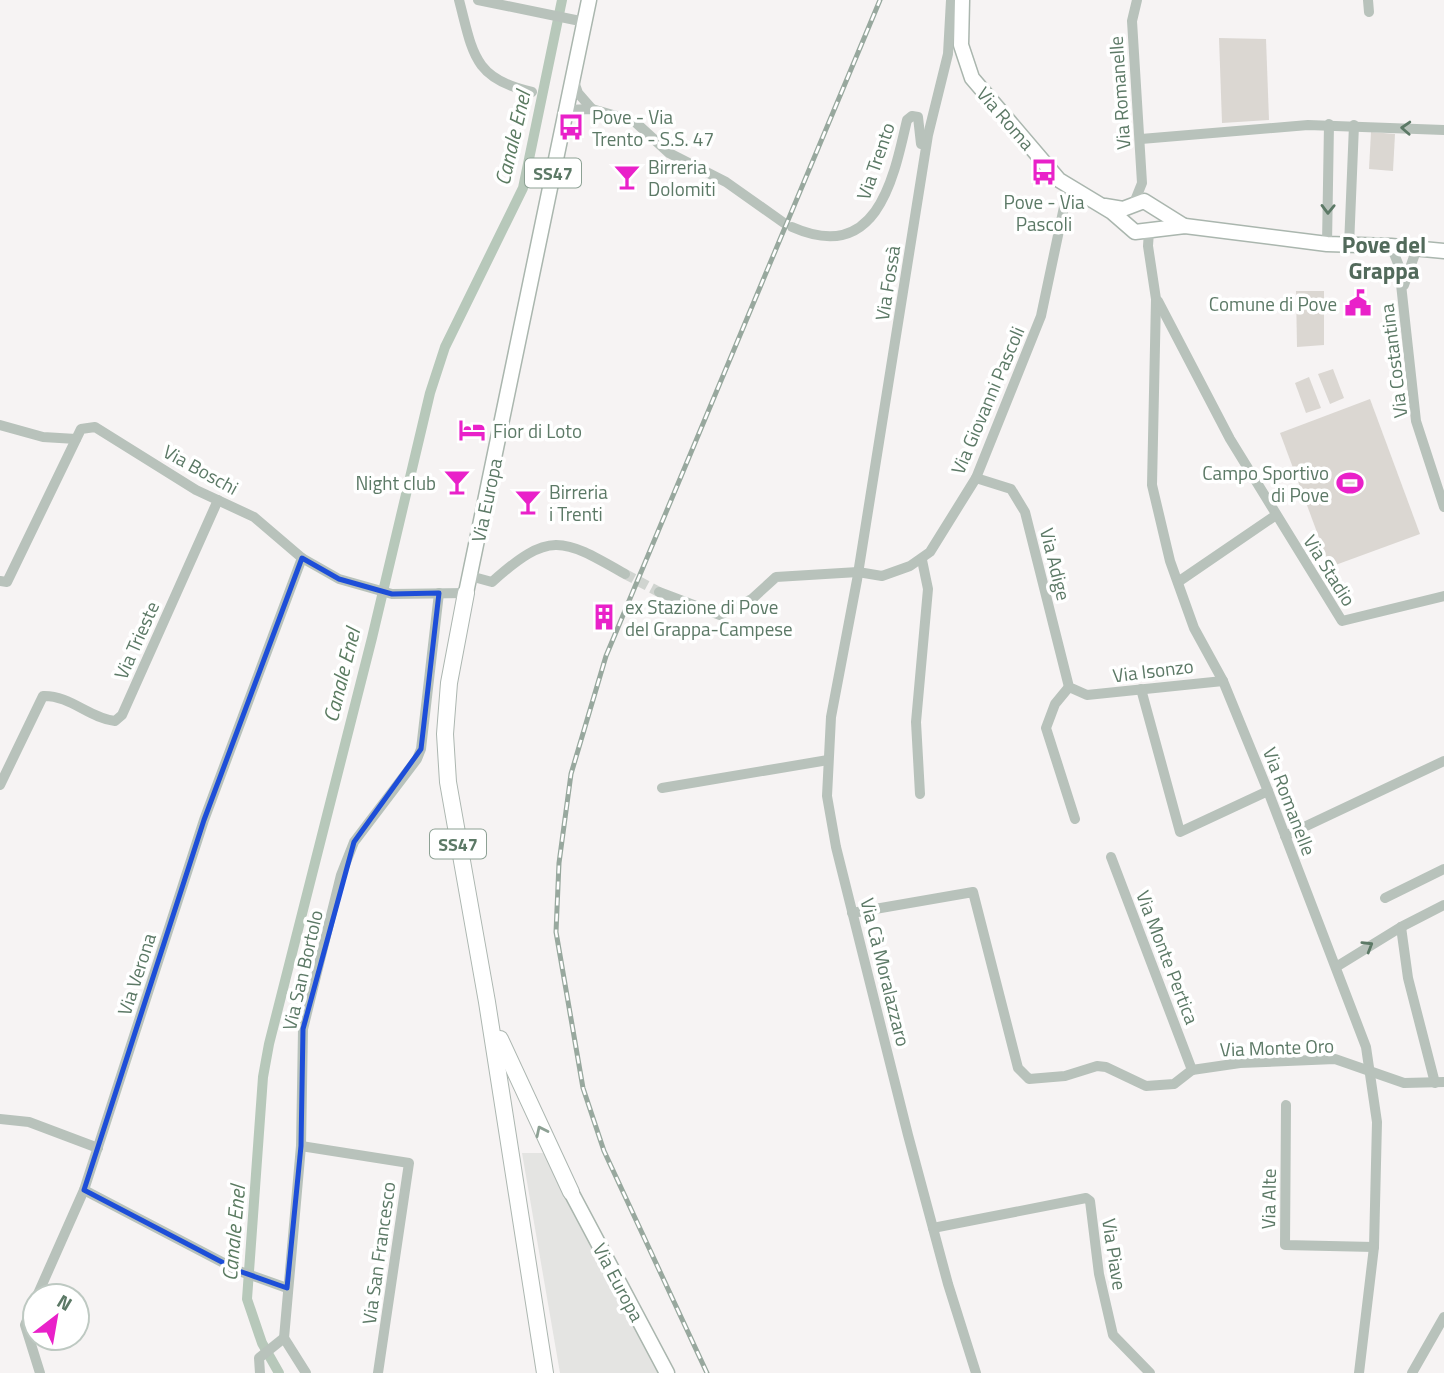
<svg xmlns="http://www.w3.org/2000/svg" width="1444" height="1373" font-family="'Titillium Web',sans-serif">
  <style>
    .built { fill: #e4e4e2 }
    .green { fill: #dbd7d2 }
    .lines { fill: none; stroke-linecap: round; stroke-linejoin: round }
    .canal { stroke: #b7c8ba; stroke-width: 10 }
    .minor-tunnel { stroke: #d0d4d0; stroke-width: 10; stroke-dasharray: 10 5; stroke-linecap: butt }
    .major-casing { stroke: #aab6ae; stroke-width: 17 }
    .highway-casing { stroke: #acb6b0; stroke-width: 18 }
    .minor { stroke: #b8c2bb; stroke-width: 10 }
    .major { stroke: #fff; stroke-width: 14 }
    .highway { stroke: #fff; stroke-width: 16 }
    .rail-casing { stroke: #98a89e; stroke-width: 5 }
    .rail { stroke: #fff; stroke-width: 2.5; stroke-dasharray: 8; stroke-linecap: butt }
    .oneway { stroke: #5c7966 }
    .oneway2 { stroke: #8da194 }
    .marked { fill: none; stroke: #1d4ed8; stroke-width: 5; stroke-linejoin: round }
    .labels { text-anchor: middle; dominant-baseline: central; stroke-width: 7; stroke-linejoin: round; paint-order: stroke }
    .shield { fill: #fff; stroke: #8da194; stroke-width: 2 }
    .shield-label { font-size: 18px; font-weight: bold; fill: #5c7966 }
    .street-label { font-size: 19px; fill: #5c7966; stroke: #fff }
    .poi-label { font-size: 19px; fill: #5c7966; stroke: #fff; text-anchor: start }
    .water-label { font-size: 21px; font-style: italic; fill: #5b7b61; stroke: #fff }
    .quarter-label { font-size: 23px; font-weight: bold; fill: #526a5b; stroke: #fff }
  </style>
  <rect width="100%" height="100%" fill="#f6f3f3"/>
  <path class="built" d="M522 1153H543L661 1373H560Z"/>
  <g class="green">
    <path d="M1219 38 1266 39 1269 120 1222 123Z"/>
    <path d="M1371 132 1395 134 1393 171 1369 169Z"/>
    <path d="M1296 291H1324V345L1297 347Z"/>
    <path d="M1333 369 1344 398 1330 404 1318 374Z"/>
    <path d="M1309 377 1321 408 1306 413 1295 383Z"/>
    <path d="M1370 399 1420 534 1330 567 1280 433Z"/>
  </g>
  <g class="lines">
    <path class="canal" d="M279 1373 262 1343 247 1299 263 1077 269 1044 372 638 430 393 445 347 523 188 562 0"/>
    <path class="minor-tunnel" d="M625 574 659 592"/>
    <g class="major-casing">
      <g id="major">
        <path d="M962 0 961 45 972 78 1059 180 1112 212 1135 232 1185 226 1327 244 1391 246 1444 251"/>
        <path d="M1105 206 1123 209 1144 201 1184 226"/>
        <path d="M466 593 589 0"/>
        <path d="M571 1192 667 1373"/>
      </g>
    </g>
    <g class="highway-casing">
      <g id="highway">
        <path d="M466 593 449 683 445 734 448 782 487 1002 545 1373"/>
        <path d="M500 1039 571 1192"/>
      </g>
    </g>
    <g class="minor">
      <path d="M459 0C473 53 473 79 532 92"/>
      <path d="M478 0 585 22"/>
      <path d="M951 0 948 54 928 135 857 580 831 717 827 796 836 847 908 1135 948 1284 976 1373"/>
      <path d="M1368 0 1369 12"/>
      <path d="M573 79 578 93 592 109"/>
      <path d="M566 110 592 109 634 121 669 153 726 182 784 223"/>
      <path d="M1141 139 1308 125 1444 130"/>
      <path d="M1134 203 1142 183 1132 21 1137 0"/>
      <path d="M792 227C876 264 893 182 907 120L912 116 918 117 921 144"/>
      <path d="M1149 231 1148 246 1156 299 1152 485 1170 561 1194 628 1223 681 1268 791 1366 1047 1377 1122 1374 1247 1359 1373"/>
      <path d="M1327 244 1329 124"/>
      <path d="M1349 246 1354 125"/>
      <path d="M1391 246 1399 266 1416 421 1444 507"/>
      <path d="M1404 285 1417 248"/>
      <path d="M1158 301 1230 439 1342 621 1444 596"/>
      <path d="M0 425 43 437 76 439"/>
      <path d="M976 478 1011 489 1025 512 1069 687 1087 695 1223 681"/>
      <path d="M470 576 492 582C550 530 562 538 625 574"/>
      <path d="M0 581 7 582 81 429 95 427 196 490 254 517 302 558 339 579 392 594 466 593"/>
      <path d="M1178 582 1276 515"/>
      <path d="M659 592 720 615 752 599 776 577 858 572 882 576 910 566 930 552 976 478 1041 316 1068 188"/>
      <path d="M1069 687 1055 704 1046 728 1075 819"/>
      <path d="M1141 689 1180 832 1268 791"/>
      <path d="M0 785 43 696C70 695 89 718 115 721L122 715 218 500"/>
      <path d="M662 788 828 760"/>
      <path d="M920 794 916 722 928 589 922 560"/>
      <path d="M1285 836 1444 761"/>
      <path d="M1111 857 1192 1070"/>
      <path d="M1385 898 1444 869"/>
      <path d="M852 913 973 892 1018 1068 1029 1079 1065 1076 1097 1066 1106 1067 1146 1086 1174 1084 1192 1070"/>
      <path d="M1401 927 1408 978 1435 1083"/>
      <path d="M1336 967 1401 927 1444 905"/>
      <path d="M1192 1070 1240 1063 1335 1059 1404 1083 1444 1082"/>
      <path d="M1286 1105 1285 1245 1374 1247"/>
      <path d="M0 1119 29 1122 98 1148"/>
      <path d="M301 1146 409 1163 378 1373"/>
      <path d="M933 1228 1086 1198 1090 1201 1099 1274 1113 1335 1150 1373"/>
      <path d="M287 1288 239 1271 84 1190 204 820 302 558"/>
      <path d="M37 1296 84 1190"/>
      <path d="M35 1301 25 1325 40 1373"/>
      <path d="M260 1373 259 1358 284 1338"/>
      <path d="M306 1373 284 1338 301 1146 303 1029 341 875 354 842 417 759 421 749 439 593"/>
      <path d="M1412 1373 1444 1317"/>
    </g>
    <use href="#major" class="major"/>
    <use href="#highway" class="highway"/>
    <g class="rail-casing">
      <path id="rail" d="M707 1373 604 1151 583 1088 556 932 559 863 571 774 606 656 880 0"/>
    </g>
    <use href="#rail" class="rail"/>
  </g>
  <defs><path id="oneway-chevron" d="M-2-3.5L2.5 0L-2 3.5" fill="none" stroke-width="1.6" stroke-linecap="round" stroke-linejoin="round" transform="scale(1.75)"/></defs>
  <g class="oneway">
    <use href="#oneway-chevron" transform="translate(1406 128) rotate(-177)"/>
    <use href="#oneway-chevron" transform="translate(1328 209) rotate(91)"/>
    <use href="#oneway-chevron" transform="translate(1368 946) rotate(-31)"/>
  </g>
  <use class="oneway2" href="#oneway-chevron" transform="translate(541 1131) rotate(-116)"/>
  <path class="marked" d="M302 558 339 579 392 594 439 593 421 749 354 842 303 1029 301 1146 287 1288 239 1271 84 1190 204 820Z"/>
  <defs>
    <g id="bus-bare" transform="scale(2.1)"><path d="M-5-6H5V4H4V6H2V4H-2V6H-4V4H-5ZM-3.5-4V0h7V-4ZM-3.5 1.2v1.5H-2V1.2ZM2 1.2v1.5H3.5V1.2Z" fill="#e921c9" stroke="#fff" stroke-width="2.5" paint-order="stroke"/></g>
    <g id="bar-bare" transform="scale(2.1)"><path d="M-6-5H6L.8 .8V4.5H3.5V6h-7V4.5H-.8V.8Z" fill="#e921c9" stroke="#fff" stroke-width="2.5" paint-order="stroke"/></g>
    <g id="civic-bare" transform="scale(2.1)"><path d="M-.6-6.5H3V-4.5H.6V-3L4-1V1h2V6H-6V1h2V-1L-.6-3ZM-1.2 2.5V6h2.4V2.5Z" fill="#e921c9" stroke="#fff" stroke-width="2.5" paint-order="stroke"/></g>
    <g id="hotel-bare" transform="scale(2.1)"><path d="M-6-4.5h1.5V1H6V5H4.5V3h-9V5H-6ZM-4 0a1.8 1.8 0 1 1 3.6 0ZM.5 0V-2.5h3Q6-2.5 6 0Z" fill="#e921c9" stroke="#fff" stroke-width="2.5" paint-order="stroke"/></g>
    <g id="stadium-bare" transform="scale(2.1)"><path d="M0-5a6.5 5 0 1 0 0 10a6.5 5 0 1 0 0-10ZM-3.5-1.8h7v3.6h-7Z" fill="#e921c9" stroke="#fff" stroke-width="2.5" paint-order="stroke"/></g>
    <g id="building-bare" transform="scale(2.1)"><path d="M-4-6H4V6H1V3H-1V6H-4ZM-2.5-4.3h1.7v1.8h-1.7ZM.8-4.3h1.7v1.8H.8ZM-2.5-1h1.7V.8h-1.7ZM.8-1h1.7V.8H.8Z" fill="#e921c9" stroke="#fff" stroke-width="2.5" paint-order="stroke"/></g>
  </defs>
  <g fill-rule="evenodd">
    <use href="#bus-bare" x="571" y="127"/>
    <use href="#bus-bare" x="1044" y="172"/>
    <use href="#bar-bare" x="627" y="177"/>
    <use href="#civic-bare" x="1358" y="303"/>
    <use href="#hotel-bare" x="472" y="430"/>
    <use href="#bar-bare" x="457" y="482"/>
    <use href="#stadium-bare" x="1350" y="483"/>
    <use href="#bar-bare" x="528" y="502"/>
    <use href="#building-bare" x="604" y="617"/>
  </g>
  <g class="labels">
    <g class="shield">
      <rect x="525" y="158.5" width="56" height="29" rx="5"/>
      <rect x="430" y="829.5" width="56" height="29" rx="5"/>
    </g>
    <g class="shield-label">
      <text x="553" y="173">SS47</text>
      <text x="458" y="844">SS47</text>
    </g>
    <g class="street-label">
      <text transform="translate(1119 93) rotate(-94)">Via Romanelle</text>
      <text transform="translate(1006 118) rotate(49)">Via Roma</text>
      <text transform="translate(875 161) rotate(-71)">Via Trento</text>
      <text transform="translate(887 283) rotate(-81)">Via Fossà</text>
      <text transform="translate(1393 361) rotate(-97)">Via Costantina</text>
      <text transform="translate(987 400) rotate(-67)">Via Giovanni Pascoli</text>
      <text transform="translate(201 469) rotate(29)">Via Boschi</text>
      <text transform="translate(486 500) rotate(-78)">Via Europa</text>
      <text transform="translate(1056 564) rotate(76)">Via Adige</text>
      <text transform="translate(1330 570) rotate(58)">Via Stadio</text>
      <text transform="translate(136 640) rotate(-66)">Via Trieste</text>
      <text transform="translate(1153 670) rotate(-7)">Via Isonzo</text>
      <text transform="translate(1290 801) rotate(69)">Via Romanelle</text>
      <text transform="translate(1168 957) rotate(69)">Via Monte Pertica</text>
      <text transform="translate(302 970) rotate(-77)">Via San Bortolo</text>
      <text transform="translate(886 972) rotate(76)">Via Cà Moralazzaro</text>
      <text transform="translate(136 974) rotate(-72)">Via Verona</text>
      <text transform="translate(1277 1047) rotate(-2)">Via Monte Oro</text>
      <text transform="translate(1268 1199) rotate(-89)">Via Alte</text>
      <text transform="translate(378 1253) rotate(-82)">Via San Francesco</text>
      <text transform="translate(1115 1254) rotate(81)">Via Piave</text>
      <text transform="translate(619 1282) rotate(62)">Via Europa</text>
    </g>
    <g class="poi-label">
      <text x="592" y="116">Pove - Via<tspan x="592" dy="22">Trento - S.S. 47</tspan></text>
      <text x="648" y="166">Birreria<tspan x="648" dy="22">Dolomiti</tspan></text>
      <text x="1044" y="201" text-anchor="middle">Pove - Via<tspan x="1044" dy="22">Pascoli</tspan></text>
      <text x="1337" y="303" text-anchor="end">Comune di Pove</text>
      <text x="493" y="430">Fior di Loto</text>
      <text x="1329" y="472" text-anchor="end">Campo Sportivo<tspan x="1329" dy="22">di Pove</tspan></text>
      <text x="436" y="482" text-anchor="end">Night club</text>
      <text x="549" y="491">Birreria<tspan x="549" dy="22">i Trenti</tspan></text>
      <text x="625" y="606">ex Stazione di Pove<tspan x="625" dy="22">del Grappa-Campese</tspan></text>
    </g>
    <g class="water-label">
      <text transform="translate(512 138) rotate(-77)">Canale Enel</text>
      <text transform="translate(341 675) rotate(-76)">Canale Enel</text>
      <text transform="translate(233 1233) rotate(-85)">Canale Enel</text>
    </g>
    <g class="quarter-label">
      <text x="1384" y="244">Pove del<tspan x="1384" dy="26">Grappa</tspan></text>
    </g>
  </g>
  <g transform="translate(56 1317) rotate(31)"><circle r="33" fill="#ffffff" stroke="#bec9c2" stroke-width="2"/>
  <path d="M0-5L12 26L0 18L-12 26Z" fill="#e921c9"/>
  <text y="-10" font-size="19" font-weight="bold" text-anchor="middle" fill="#5c7966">N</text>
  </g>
</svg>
